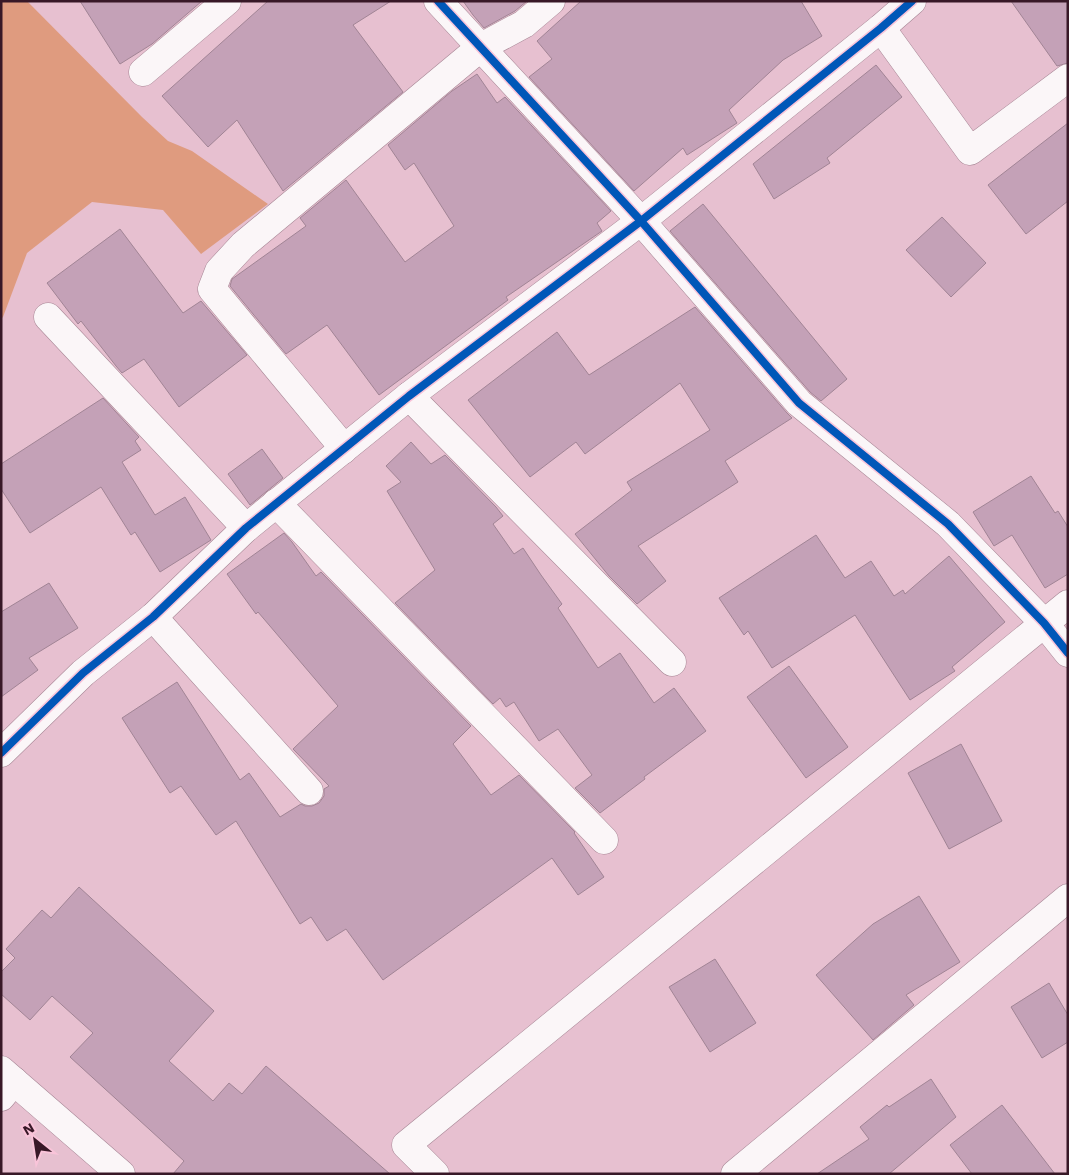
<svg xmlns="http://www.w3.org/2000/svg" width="1069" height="1175" font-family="'Work Sans',sans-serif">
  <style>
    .green { fill: #df9b7f }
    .building { fill: #c4a1b7; stroke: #a18495 }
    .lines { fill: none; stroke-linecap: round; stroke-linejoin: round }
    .street-casing { stroke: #a78695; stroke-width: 29 }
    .secondary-casing { stroke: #a78695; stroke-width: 29 }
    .street { stroke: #fbf6f8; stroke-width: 28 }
    .secondary { stroke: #fbf6f8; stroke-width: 28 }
    .cycleway-casing { stroke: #f9c4d9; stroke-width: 11 }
    .cycleway { stroke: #0057b8; stroke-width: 8 }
  </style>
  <rect width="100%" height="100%" fill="#e7c0d0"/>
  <path class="green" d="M1 1H27L142 117 168 141 192 151 268 204 201 254 163 210 92 202 27 253 3 317 1 319Z"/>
  <g class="building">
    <path d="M80 1H202L152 44 120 64Z"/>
    <path d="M268 1H391L353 25 403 92 283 191 237 120 208 147 162 96Z"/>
    <path d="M463 1H527L515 11 484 28 473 15Z"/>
    <path d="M581 1H801L822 36 783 60 729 110 737 123 687 155 683 148 634 191 529 77 552 59 537 41Z"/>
    <path d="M1011 1H1068V63L1057 66Z"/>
    <path d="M876 65 902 97 827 158 830 163 774 199 753 164Z"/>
    <path d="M477 74 497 103 505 97 611 211 597 223 602 231 506 297 508 300 379 395 327 325 286 354 230 286 232 279 306 226 300 218 346 180 405 262 454 226 414 163 405 170 388 145 452 91Z"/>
    <path d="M1068 123V201L1026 234 988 185Z"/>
    <path d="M703 204 847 379 821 401 810 392 670 231Z"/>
    <path d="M942 217 986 263 951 297 906 250Z"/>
    <path d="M120 229 183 313 201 301 247 355 179 407 144 359 122 373 116 366 81 321 78 324 47 283Z"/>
    <path d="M695 307 787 413 792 418 725 461 738 482 638 546 666 581 637 604 609 576 575 534 632 490 627 482 710 430 680 383 585 454 576 442 530 477 468 400 557 332 589 375Z"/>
    <path d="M103 398 139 437 135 441 141 450 122 462 155 515 185 497 211 540 160 572 135 532 131 535 101 487 30 533 1 489V464Z"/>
    <path d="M411 442 431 464 445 455 496 507 503 516 493 524 514 554 523 548 541 575 562 604 558 608 598 668 620 653 654 703 674 688 706 731 644 777 645 779 600 813 575 788 592 775 558 729 539 741 514 702 506 707 500 698 493 704 395 603 435 570 387 491 401 482 386 466Z"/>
    <path d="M262 449 283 478 250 505 228 474Z"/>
    <path d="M1031 476 1055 513 1058 511 1068 527V574L1045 588 1012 535 994 546 973 512Z"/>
    <path d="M284 533 292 542 316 576 321 572 471 726 453 744 491 795 519 775 575 832 574 833 604 877 578 895 552 858 383 980 346 929 327 941 311 917 300 924 236 821 216 835 181 786 170 793 122 718 177 682 240 780 249 773 280 817 301 804 305 806H312L319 803 324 796V789L329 786 293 749 338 706 258 612 256 614 227 574Z"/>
    <path d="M816 535 845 578 871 561 894 596 903 590 905 594 949 556 1005 622 952 667 955 671 910 700 855 615 772 668 748 631 744 635 719 598Z"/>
    <path d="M49 583 78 628 29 658 38 670 1 697V612Z"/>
    <path d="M789 666 848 747 806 778 747 697Z"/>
    <path d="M961 744 1002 821 949 849 908 773Z"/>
    <path d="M79 887 214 1011 169 1061 213 1101 229 1083 242 1094 266 1066 390 1174H173L184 1161 70 1057 93 1033 52 996 30 1020 1 994V972L15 958 6 949 42 910 51 918Z"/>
    <path d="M919 896 960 962 906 995 914 1005 873 1040 816 975 873 924Z"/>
    <path d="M715 959 756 1023 710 1052 669 987Z"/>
    <path d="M1049 983 1068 1015V1042L1042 1058 1011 1007Z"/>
    <path d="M931 1079 956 1117 889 1174H817L869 1139 860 1127 887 1105 889 1107Z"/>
    <path d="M1002 1105 1055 1174H972L950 1145Z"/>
  </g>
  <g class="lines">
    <g class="street-casing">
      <g id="street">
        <path d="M438 1 641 221 799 403 948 524 1044 623 1068 653"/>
        <path d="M881 28 970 151 1068 78"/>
        <path d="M143 72 227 1"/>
        <path d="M48 317 246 528"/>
        <path d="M409 396 672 662"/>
        <path d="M343 450 338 441 212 289 219 271 243 245 481 47 524 24 551 1"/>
        <path d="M276 503 604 840"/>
        <path d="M153 617 309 791"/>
        <path d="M1 753 83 673 153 617 246 528 409 396 641 221 881 28 912 1"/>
        <path d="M1 1097 14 1081"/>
        <path d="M435 1174 406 1145 1068 604"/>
        <path d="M735 1174 1068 898"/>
      </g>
    </g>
    <g class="secondary-casing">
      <path id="secondary" d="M1 1070 121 1174"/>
    </g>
    <use href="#street" class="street"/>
    <use href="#secondary" class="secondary"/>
    <g class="cycleway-casing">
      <g id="cycleway">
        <path d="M438 1 641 221 799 403 948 524 1044 623 1068 653"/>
        <path d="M1 753 83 673 153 617 246 528 409 396 641 221 881 28 912 1"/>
      </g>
    </g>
    <use href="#cycleway" class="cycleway"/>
  </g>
  <rect width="1069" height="1175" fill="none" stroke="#381827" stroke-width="5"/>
  <g transform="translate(35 1140) rotate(330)" stroke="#f9c4d9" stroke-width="4" paint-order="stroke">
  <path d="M0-4L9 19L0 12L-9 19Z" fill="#381827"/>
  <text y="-8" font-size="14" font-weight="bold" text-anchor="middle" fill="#381827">N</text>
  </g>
</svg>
